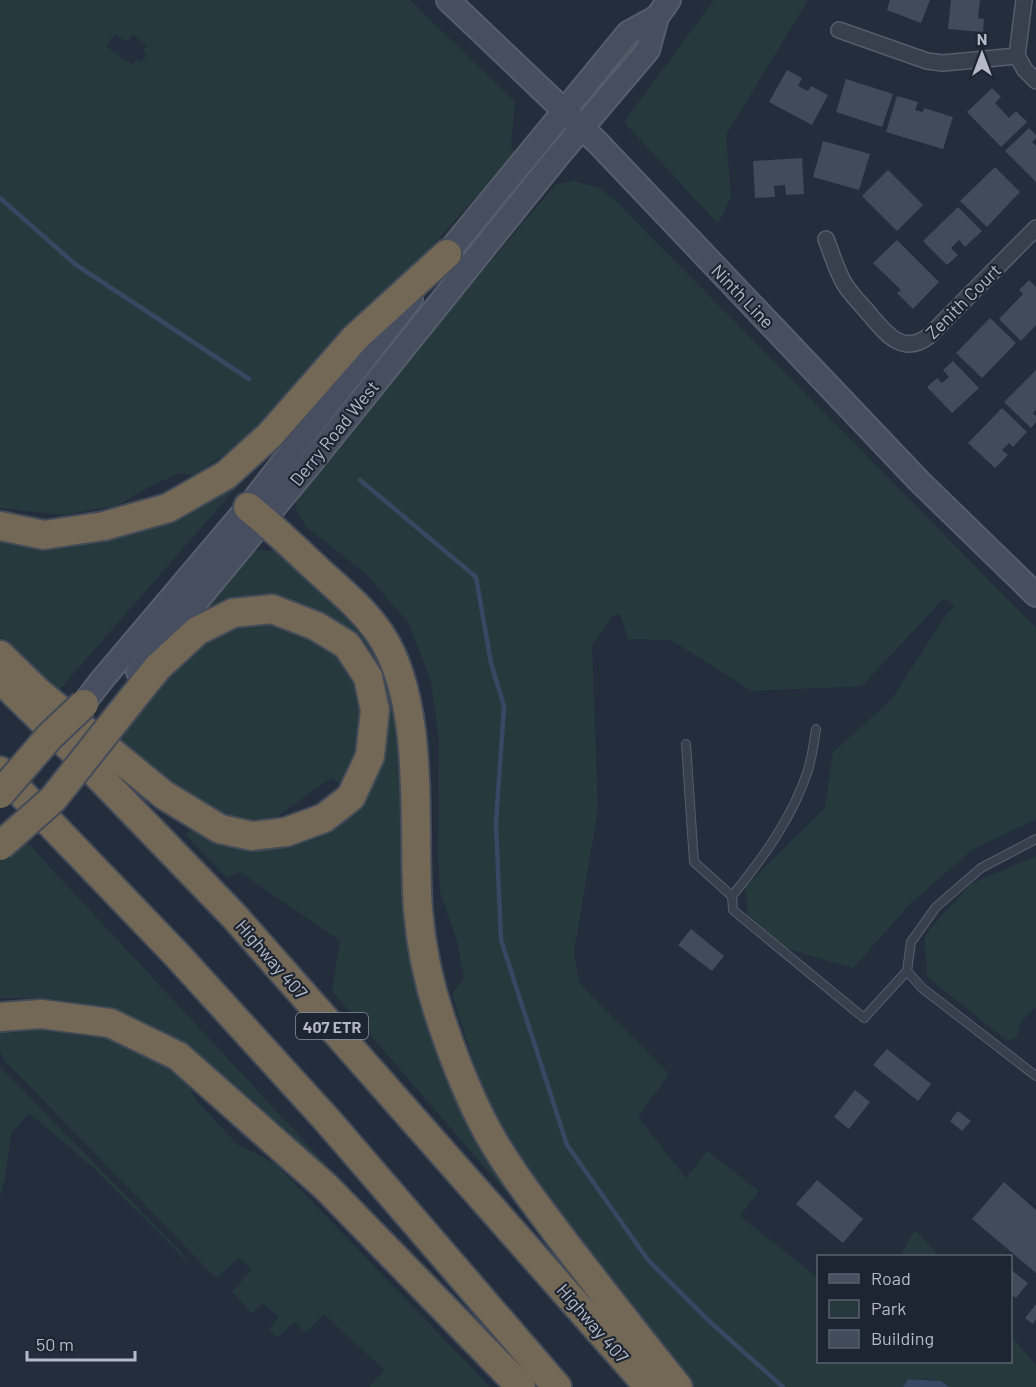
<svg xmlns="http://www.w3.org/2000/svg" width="1036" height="1387" font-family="Barlow,sans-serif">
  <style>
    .green { fill: #263a3e; fill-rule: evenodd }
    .water { fill: #384863 }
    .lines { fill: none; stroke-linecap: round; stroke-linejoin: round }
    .stream { stroke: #384863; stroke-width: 4.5 }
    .building { fill: #404b5b }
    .service-casing { stroke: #565d6b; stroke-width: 10 }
    .minor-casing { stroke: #565d6b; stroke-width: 18 }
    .secondary-casing { stroke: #565d6b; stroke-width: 26 }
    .motorway-casing { stroke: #434a58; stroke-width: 32 }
    .service { stroke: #383f4d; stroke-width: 8 }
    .minor { stroke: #383f4d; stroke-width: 15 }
    .secondary { stroke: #464e60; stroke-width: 22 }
    .motorway { stroke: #726855; stroke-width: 28 }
    .secondary-bridge-casing { stroke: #565d6b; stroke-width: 26; stroke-linecap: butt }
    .motorway-bridge-casing { stroke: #434a58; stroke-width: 32; stroke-linecap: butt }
    .secondary-bridge { stroke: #464e60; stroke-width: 22 }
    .motorway-bridge { stroke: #726855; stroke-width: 28 }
    .labels { text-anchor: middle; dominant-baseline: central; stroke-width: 4.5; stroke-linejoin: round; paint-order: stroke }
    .shield { fill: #1d2532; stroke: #878d9b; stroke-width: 1.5 }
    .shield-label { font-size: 16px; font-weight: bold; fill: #b4bac8 }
    .street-label { font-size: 18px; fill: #b4bac8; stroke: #1d2532 }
  </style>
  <rect width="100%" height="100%" fill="#242d3c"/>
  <g class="green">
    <path d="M0 0H410L515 102 511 144 515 154 375 309 246 439 194 476 180 473 150 486 113 509 108 507 65 515 0 508ZM115 34 127 42 133 35 147 45 143 51 147 55 141 62 137 59 132 65 106 46Z"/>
    <path d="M714 0H808L726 135 731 197 718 224 624 122Z"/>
    <path d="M574 181 599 188 614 199 1036 628V819L972 850 910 904 853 968 782 947 748 915 745 887 825 808 833 752 891 700 948 612 955 607 944 598 862 686 752 691 671 640 628 639 620 614 614 615 592 645 598 810 574 952 580 984 669 1074 638 1117 686 1178 707 1151 759 1191 740 1216 818 1278V1362H1010L1011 1336 1036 1365V1387H949C936 1377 923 1379 908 1379L903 1387H694L611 1281 503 1133 484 1094 452 994 464 977 457 941 440 892 438 856 439 742 431 681 408 622 364 572 306 527 295 508 300 487 556 184Z"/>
    <path d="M256 465 59 690 0 637V534L43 541Z"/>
    <path d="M247 550 279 551 351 610 397 694 408 895 512 1188 507 1193 332 991 340 941 240 872 227 878 186 835 190 831 170 814 252 842 371 778 356 639 322 612 273 596 208 610 202 605Z"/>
    <path d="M260 619C275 623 300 627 313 635 364 667 379 737 340 784L331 778 270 821 233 817 185 795 109 733 216 629Z"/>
    <path d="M21 836 424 1270 106 1010 46 998H0V862Z"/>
    <path d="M1036 856V1007L1021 1021 1016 1038 1008 1041 927 977 925 938 929 930 971 884Z"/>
    <path d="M0 1019 93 1027 185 1073 194 1098 238 1145 275 1163 490 1387H369L384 1370 324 1314 306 1333 294 1322 277 1338 269 1329 279 1317 263 1303 252 1314 232 1291 252 1270 239 1258 216 1278 5 1061 0 1052Z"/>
    <path d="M0 1067 182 1253 189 1264 94 1168 29 1113 11 1134 5 1180 0 1196Z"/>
    <path d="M915 1230 939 1256H900Z"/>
  </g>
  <path class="water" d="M908 1379 941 1381 949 1387H903Z"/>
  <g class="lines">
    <g class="stream">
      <path d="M0 198 75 264 249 379"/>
      <path d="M360 480 476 577 491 663 504 706 496 823 501 940 567 1145 648 1260 709 1321 783 1387"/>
    </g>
  </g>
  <g class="building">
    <path d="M890 0H930L921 23 887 10Z"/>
    <path d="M951 0H980L978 18 984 19 983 32 948 29Z"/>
    <path d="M787 70 802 78 798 86 808 91 811 86 828 95 812 125 769 102Z"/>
    <path d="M846 79 893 94 882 127 836 112Z"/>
    <path d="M992 88 1001 97 995 103 1009 118 1016 111 1027 122 1001 147 967 112Z"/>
    <path d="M897 96 918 102 915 110 923 112 924 108 953 117 943 149 886 132Z"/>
    <path d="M1029 128 1036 135V138L1032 142 1036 146V182L1005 151Z"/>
    <path d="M823 141 870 154 859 190 813 177Z"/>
    <path d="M802 158 804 194 786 195 785 185 774 186 775 197 755 198 753 161Z"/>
    <path d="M995 167 1020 192 987 227 960 201Z"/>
    <path d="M888 170 923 205 897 231 862 196Z"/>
    <path d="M958 207 982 231 965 247 959 240 951 248 958 255 947 265 923 241Z"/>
    <path d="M897 240 939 282 913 309 897 293 901 290 873 263Z"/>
    <path d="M1029 280 1036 287V325L1021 341 999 319 1023 294 1019 290Z"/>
    <path d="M990 318 1016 343 982 378 956 353Z"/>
    <path d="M953 361 979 388 952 413 927 387 937 378 942 383 949 377 943 370Z"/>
    <path d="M1036 370V410L1033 413 1036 416V422L1031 428 1004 402Z"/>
    <path d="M1002 408 1027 432 1013 447 1009 443 1002 450 1008 455 995 468 968 443Z"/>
    <path d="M691 929 724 956 712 971 678 945Z"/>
    <path d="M887 1049 931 1084 918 1101 873 1065Z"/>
    <path d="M855 1090 870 1102 849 1129 834 1117Z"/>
    <path d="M958 1111 971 1121 962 1131 950 1121Z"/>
    <path d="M817 1180 863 1219 843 1243 796 1204Z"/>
    <path d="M1004 1182 1036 1210V1273L972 1219Z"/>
    <path d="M1010 1269 1028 1283 1016 1298 1010 1293Z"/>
    <path d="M1036 1304V1319L1033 1324 1025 1318Z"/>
  </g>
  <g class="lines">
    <g class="service-casing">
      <g id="service">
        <path d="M816 729C814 743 812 757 808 770 793 817 763 858 732 896L733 910 864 1018 907 971"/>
        <path d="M686 744 694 862 732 896"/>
        <path d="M1036 839 981 868 936 907 911 942 907 971 922 988 1036 1076"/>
      </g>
    </g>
    <g class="minor-casing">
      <g id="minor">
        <path d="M1024 0 1017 56 1025 70 1036 81"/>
        <path d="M839 30 927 61 943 63 1017 56"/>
        <path d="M826 239C832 254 836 269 844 283 849 292 858 301 865 309 883 329 900 358 929 336L1036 228"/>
      </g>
    </g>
    <g class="secondary-casing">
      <g id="secondary">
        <path d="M448 0 598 143 919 481 1036 595"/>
        <path d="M437 266 628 33 657 17"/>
        <path d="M138 672 307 468 558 156 648 50 657 17 669 0"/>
        <path d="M101 681 248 507 411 299"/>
      </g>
    </g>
    <g class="motorway-casing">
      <g id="motorway">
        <path d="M248 507C273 527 296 550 320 572 341 591 364 610 380 634 427 704 412 828 418 910 421 946 429 985 441 1020 452 1053 465 1087 481 1119 503 1163 535 1203 564 1242 602 1291 639 1339 678 1387"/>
        <path d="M0 526 44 535 104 526 168 508 226 475 270 435 355 338 447 254"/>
        <path d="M0 655 38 692 164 795 220 829 252 836 286 832 324 818 351 797 370 756 375 710 368 677 347 645 316 626 272 609 233 613 197 631 158 667 129 703"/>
        <path d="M0 679 85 762 234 916 649 1387"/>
        <path d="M0 771 177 955 328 1121 557 1387"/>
        <path d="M0 1017 41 1014 110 1023 178 1056 326 1187 521 1387"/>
      </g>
    </g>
    <use href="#service" class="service"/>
    <use href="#minor" class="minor"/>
    <use href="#secondary" class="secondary"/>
    <use href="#motorway" class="motorway"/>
    <g class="secondary-bridge-casing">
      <path id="secondary-bridge" d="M74 716 101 681"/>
    </g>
    <g class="motorway-bridge-casing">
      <g id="motorway-bridge">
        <path d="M0 794 50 736 84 704"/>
        <path d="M0 846 53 799 129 703"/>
      </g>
    </g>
    <use href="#secondary-bridge" class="secondary-bridge"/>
    <use href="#motorway-bridge" class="motorway-bridge"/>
  </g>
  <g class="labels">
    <rect class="shield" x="296" y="1013" width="72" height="26" rx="4.5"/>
    <g class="shield-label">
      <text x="332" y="1026">407 ETR</text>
    </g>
    <g class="street-label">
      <text transform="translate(743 296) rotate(46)">Ninth Line</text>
      <text transform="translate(963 301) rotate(-45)">Zenith Court</text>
      <text transform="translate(334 433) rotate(-51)">Derry Road West</text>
      <text transform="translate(272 959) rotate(49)">Highway 407</text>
      <text transform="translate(593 1323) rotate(49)">Highway 407</text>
    </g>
  </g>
  <rect x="817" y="1255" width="195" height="108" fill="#1d2532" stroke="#59616e" stroke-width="1.5"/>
  <rect x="829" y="1274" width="30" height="9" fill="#464e60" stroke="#59616e" stroke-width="1.5"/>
  <text x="871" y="1285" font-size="18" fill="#b4bac8">Road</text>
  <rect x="829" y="1300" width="30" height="18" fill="#263a3e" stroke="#59616e" stroke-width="1.5"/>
  <text x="871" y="1315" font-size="18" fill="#b4bac8">Park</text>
  <rect x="829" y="1330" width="30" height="18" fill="#404b5b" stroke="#59616e" stroke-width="1.5"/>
  <text x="871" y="1345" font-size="18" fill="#b4bac8">Building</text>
  <g transform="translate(982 54)" stroke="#1d2532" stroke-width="4.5" paint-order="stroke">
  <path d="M0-4.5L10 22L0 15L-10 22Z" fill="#b4bac8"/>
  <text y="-9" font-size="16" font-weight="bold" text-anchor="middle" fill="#b4bac8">N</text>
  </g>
  <path d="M27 1351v9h108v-9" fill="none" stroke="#b4bac8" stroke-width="3"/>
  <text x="36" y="1351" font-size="18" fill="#b4bac8" stroke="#1d2532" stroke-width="4.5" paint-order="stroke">50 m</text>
</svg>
